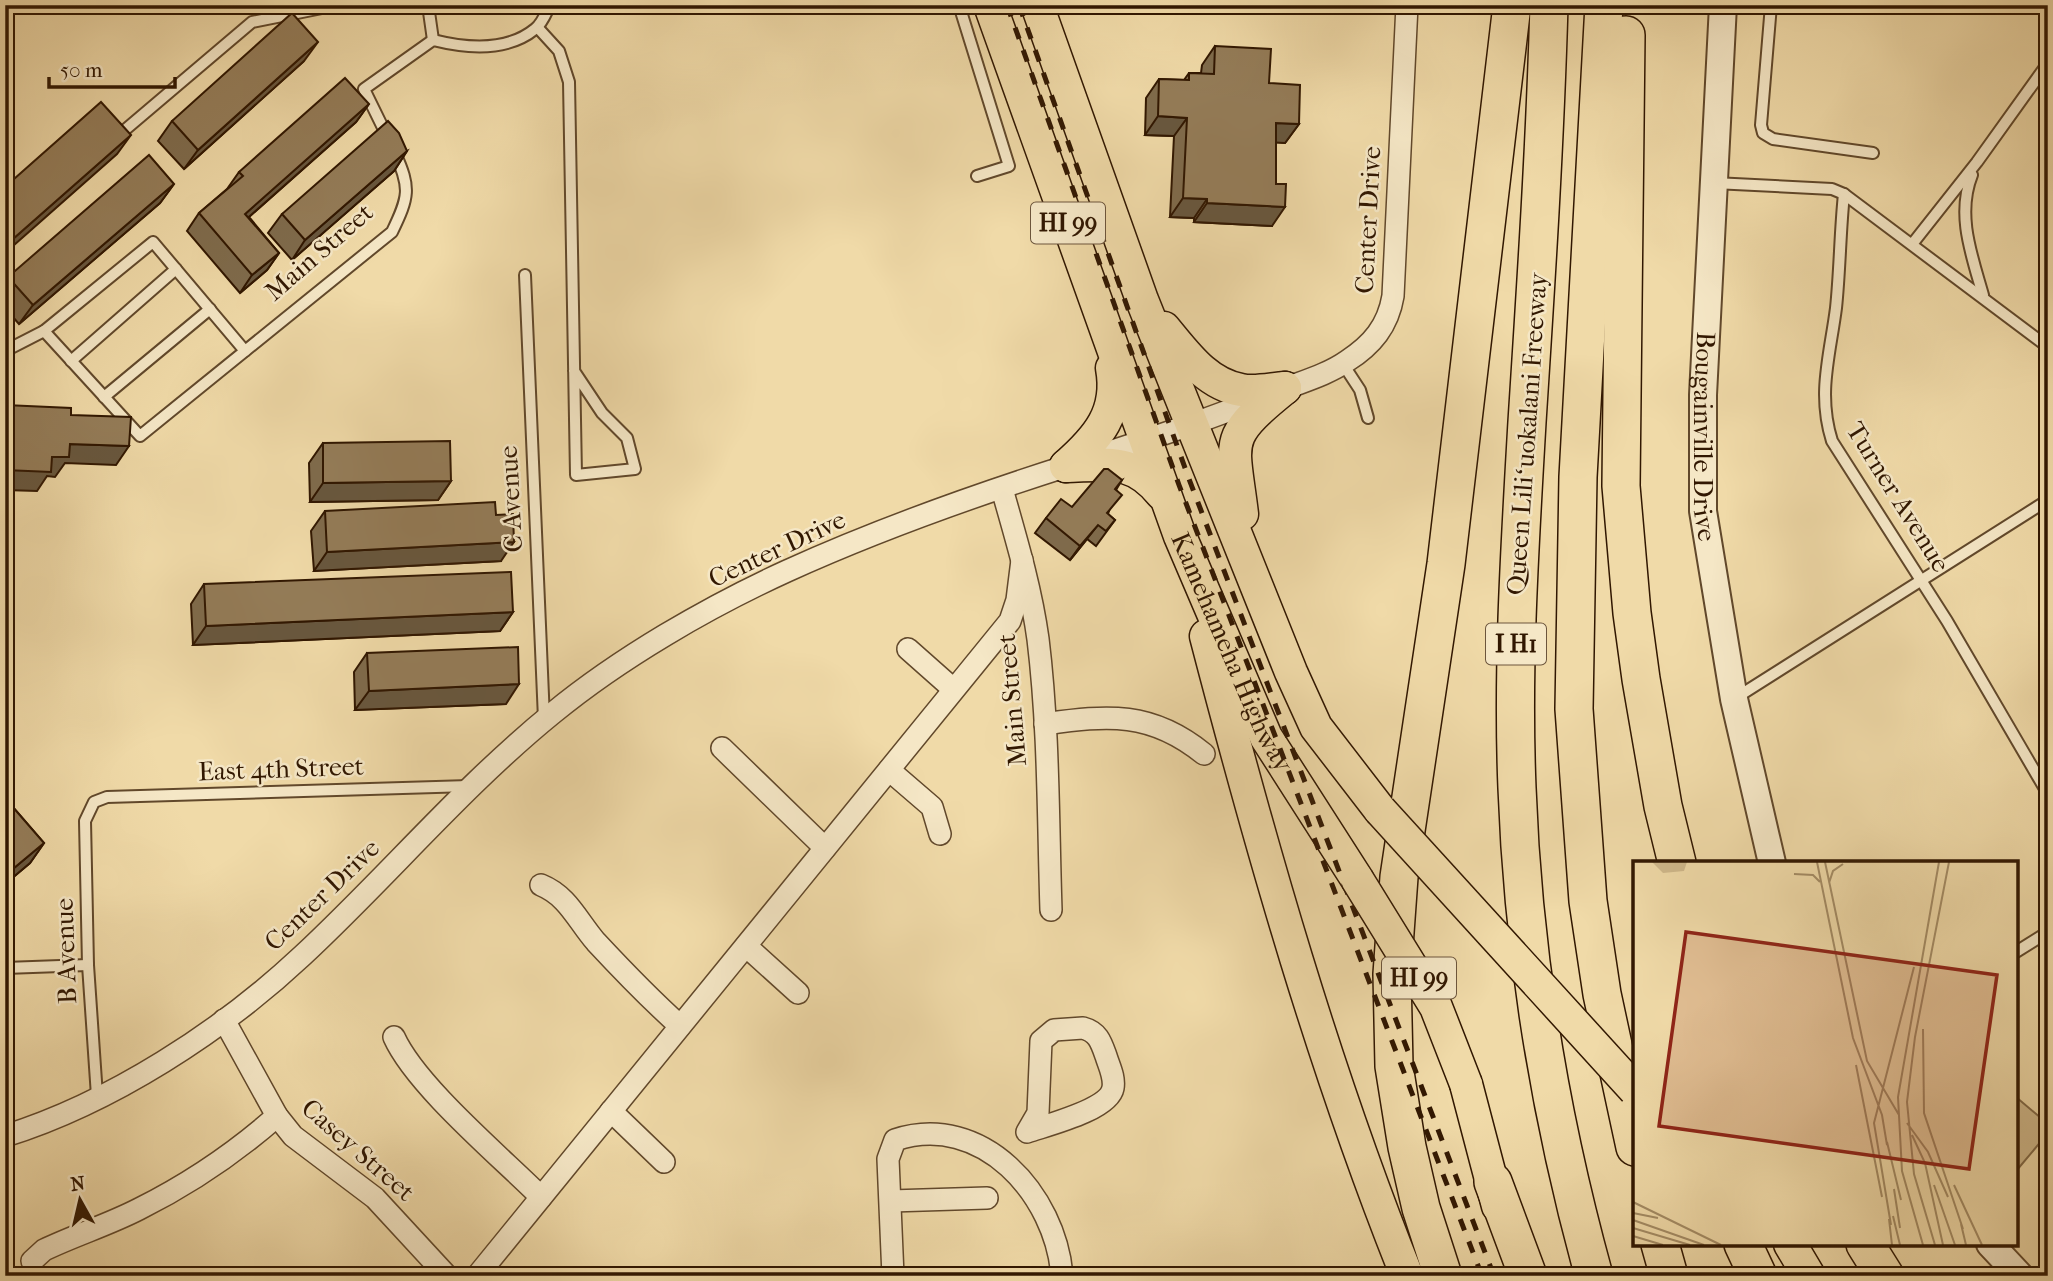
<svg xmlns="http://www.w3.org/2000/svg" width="2053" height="1281" font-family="'IM FELL French Canon',serif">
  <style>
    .grass { fill: #d0b98c; stroke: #806846; stroke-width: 2 }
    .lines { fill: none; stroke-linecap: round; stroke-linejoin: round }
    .service-casing { stroke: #61482b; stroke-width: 14 }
    .minor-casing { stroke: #61482b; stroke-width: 24 }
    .tertiary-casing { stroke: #61482b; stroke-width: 30 }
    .primary-casing { stroke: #311701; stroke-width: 35 }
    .motorway-casing { stroke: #311701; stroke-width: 40 }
    .service { stroke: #f5e7c6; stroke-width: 10 }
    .minor { stroke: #f5e7c6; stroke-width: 21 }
    .tertiary { stroke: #f5e7c6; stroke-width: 26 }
    .primary { stroke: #f0daa8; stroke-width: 32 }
    .motorway { stroke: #f0daa8; stroke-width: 37 }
    .rail { stroke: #311701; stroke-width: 5; stroke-dasharray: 12 12; stroke-linecap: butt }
    .primary-bridge-casing { stroke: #311701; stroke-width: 35; stroke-linecap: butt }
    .primary-bridge { stroke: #f0daa8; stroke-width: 32 }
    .wall { fill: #7f6b4c; stroke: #311701; stroke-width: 2 }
    .shaded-wall { fill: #68573e; stroke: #311701; stroke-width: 2 }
    .building { fill: #947c58; stroke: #311701; stroke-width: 2 }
    .labels { text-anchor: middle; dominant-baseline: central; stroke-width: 5; stroke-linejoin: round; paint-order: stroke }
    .shield { fill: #f5e7c6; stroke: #6c553c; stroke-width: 2 }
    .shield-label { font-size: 24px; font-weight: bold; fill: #311701 }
    .street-label { font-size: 26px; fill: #311701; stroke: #f5e7c6 }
    .inset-road { fill: none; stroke: #a48c65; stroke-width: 2 }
    .view { fill: #8f2418; fill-opacity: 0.15; stroke: #8f2418; stroke-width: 3.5 }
    .inset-edge { fill: none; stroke: #311701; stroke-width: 3.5 }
  </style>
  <rect width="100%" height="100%" fill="#f0daa8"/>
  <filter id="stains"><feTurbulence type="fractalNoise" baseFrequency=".00286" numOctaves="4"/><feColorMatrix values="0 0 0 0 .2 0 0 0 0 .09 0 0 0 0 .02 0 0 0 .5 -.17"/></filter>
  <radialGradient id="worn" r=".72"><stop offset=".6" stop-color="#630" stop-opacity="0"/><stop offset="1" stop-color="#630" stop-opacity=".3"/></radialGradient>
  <path class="grass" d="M2016 1097 2048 1124V1133L2017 1170Z"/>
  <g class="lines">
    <g class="service-casing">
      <g id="service">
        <path d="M428 5 433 40"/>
        <path d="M959 5 1009 166 977 176"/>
        <path d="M1771 5 1761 125 1763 133 1773 139 1873 153"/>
        <path d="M538 28 559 51 569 82 576 475 635 469 627 438 602 413 574 371"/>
        <path d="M126 129 252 22 337 5"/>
        <path d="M388 138 364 89 433 40C465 48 507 52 535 29 542 24 546 13 550 5"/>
        <path d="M1972 175C1956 215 1972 256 1983 295"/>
        <path d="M1714 183 1832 189 1844 194 2048 347"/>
        <path d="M1844 194C1840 232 1840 270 1836 308 1830 355 1817 394 1832 441L1947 621 2048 794"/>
        <path d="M1913 243 1977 162 2048 63"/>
        <path d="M525 275 544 719"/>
        <path d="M44 331 140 436 392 232C409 197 411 188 395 153"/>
        <path d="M5 351 44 331 153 242 245 351"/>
        <path d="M71 361 176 269"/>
        <path d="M1343 364 1360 390 1368 418"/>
        <path d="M104 397 210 309"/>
        <path d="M1734 699 2048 500"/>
        <path d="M2016 952 2048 932"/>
        <path d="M5 968 88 965"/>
        <path d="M97 1096 88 965 85 821 94 802 107 797 469 786"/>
      </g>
    </g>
    <g class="minor-casing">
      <g id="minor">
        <path d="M1002 489C1016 538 1031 588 1038 639 1049 729 1048 820 1051 910"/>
        <path d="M908 649 952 688"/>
        <path d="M1045 724C1108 715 1151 711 1204 754"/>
        <path d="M722 748 825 848"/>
        <path d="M889 770 932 807 940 834"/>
        <path d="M541 885C568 896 577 920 596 942 623 971 650 999 680 1026"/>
        <path d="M746 946 798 993"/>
        <path d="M224 1020 277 1116 293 1136 375 1198 447 1276"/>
        <path d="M1083 1028C1098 1032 1101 1042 1106 1056 1109 1066 1115 1077 1113 1088 1109 1110 1047 1125 1027 1132L1038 1113 1041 1041 1054 1030Z"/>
        <path d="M394 1037C416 1086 501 1157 541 1197"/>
        <path d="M611 1111 664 1162"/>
        <path d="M5 1136C111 1103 222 1031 302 956 387 877 463 786 553 713 620 658 708 607 787 571 877 530 973 496 1067 466 1140 442 1208 420 1279 391 1301 382 1327 375 1347 361 1372 345 1388 326 1393 296L1407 5"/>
        <path d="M891 1201 987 1198"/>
        <path d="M32 1261 44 1250C75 1235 108 1225 139 1209 189 1184 235 1153 277 1116"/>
        <path d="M477 1276 1010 621 1017 600 1022 560"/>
        <path d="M893 1276 888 1159 895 1140C982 1111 1056 1195 1062 1276"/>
      </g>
    </g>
    <g class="tertiary-casing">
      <g id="tertiary">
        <path id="s1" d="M1723 5 1703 395V511L1734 699 1772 863"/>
        <path d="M1990 1244 2020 1276"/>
      </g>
    </g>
    <g class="primary-casing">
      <g id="primary">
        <path id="s2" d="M990 5 1180 536 1266 737 1357 879"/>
        <path d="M1037 5 1142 300 1291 672 1316 727 1380 810"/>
        <path d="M1164 328C1185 353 1206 384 1241 390 1254 393 1271 389 1285 388"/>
        <path d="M1066 466C1098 438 1120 412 1112 368"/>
        <path d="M1066 466C1109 465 1133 458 1162 494"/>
        <path d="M1242 514C1233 439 1222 439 1285 388"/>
        <path d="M1206 636C1262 851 1324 1069 1407 1276"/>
        <path d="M1466 1084 1498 1206"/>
        <path d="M1790 1244 1809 1276"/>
      </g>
    </g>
    <g class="motorway-casing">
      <g id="motorway">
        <path d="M1549 5C1545 145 1536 283 1527 422 1520 544 1512 666 1517 788 1523 953 1550 1117 1594 1276"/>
        <path d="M1604 5 1578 477 1574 709 1588 901 1602 994 1635 1147"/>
        <path d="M1626 35 1621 486 1632 613 1641 679 1663 806 1677 863"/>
        <path d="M1493 1182 1528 1276"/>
        <path d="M1660 1244 1669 1276"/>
        <path d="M1743 1244 1758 1276"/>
        <path d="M1865 1244 1885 1276"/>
        <path d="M1443 1276 1421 1208 1407 1147 1394 1066 1392 974 1399 877 1446 564 1512 5"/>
      </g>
    </g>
    <use href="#service" class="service"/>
    <use href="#minor" class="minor"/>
    <use href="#tertiary" class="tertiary"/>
    <use href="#primary" class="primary"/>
    <use href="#motorway" class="motorway"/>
    <g class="rail">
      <path d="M1007 5 1179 485 1482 1276"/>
      <path d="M1019 5 1189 479 1494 1276"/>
    </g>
    <g class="primary-bridge-casing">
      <g id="primary-bridge">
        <path d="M1380 810 1635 1090"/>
        <path d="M1357 879 1436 1007 1466 1084"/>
      </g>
    </g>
    <use href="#primary-bridge" class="primary-bridge"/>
  </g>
  <g class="wall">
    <path d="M1215 46 1269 83 1299 124 1285 143 1276 142 1272 226 1194 222V218L1170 217 1174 136 1145 135 1146 98 1159 79 1184 80 1189 73H1201L1202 65Z"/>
    <path d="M304 61 184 169 158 141 172 121Z"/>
    <path d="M369 104 356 122 249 217 279 253 267 270 240 293 187 231 199 213 227 189 239 172Z"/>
    <path d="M407 151 394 171 292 260 268 233 282 214Z"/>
    <path d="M174 184 160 203 19 324 5 308V280L8 277Z"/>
    <path d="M323 443 451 481 438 500 310 502 309 463Z"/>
    <path d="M1122 480 1116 490 1108 514 1115 520 1096 546 1087 539 1070 560 1035 533 1046 518 1072 507Z"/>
    <path d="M325 511 496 515 501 561 314 571 311 531Z"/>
    <path d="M204 584 513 612 500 631 193 645 191 604Z"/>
    <path d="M367 653 506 704 355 710 354 672Z"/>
    <path d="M5 798 44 843 30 863 5 884Z"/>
  </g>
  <g class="shaded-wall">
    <path d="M318 42 304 61 184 169 198 150Z"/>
    <path d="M369 104 356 122 233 231 245 214Z"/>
    <path d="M1158 116 1187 118 1174 136 1145 135Z"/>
    <path d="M1276 123 1299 124 1285 143 1263 142Z"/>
    <path d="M131 135 117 154 5 253V246Z"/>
    <path d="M407 151 394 171 292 260 305 240Z"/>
    <path d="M174 184 160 203 19 324 33 305Z"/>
    <path d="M1183 198 1207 199 1194 218 1170 217Z"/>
    <path d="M1207 203 1285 207 1272 226 1194 222Z"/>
    <path d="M279 253 267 270 240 293 252 275Z"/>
    <path d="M70 444 129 446 116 465 65 463 55 477 47 476 37 491 5 490V470L52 457Z"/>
    <path d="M451 481 438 500 310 502 323 483Z"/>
    <path d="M1098 525 1087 539 1070 560 1080 546Z"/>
    <path d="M514 542 501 561 314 571 327 552Z"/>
    <path d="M513 612 500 631 193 645 206 626Z"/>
    <path d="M519 684 506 704 355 710 369 691Z"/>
    <path d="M44 843 30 863 5 884V881L14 868Z"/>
  </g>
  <g class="building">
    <path d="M292 13 318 42 198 150 172 121Z"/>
    <path d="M1215 46 1271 49 1269 83 1300 85 1299 124 1276 123V184H1286L1285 207 1207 203V199L1183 198 1187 118 1158 116 1159 79 1189 80V73L1214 74Z"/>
    <path d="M345 78 369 104 245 214 279 253 252 275 199 213 243 176 239 172Z"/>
    <path d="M101 102 131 135 5 246V187Z"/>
    <path d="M388 121 399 133 407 151 305 240 282 214Z"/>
    <path d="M149 155 174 184 33 305 8 277Z"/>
    <path d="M5 405 71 408V415L131 417 129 446 70 444 69 457H52L51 472 5 470Z"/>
    <path d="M450 441 451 481 323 483V443Z"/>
    <path d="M1104 469H1108L1122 480 1115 489 1122 495 1107 513 1115 520 1106 531 1098 525 1080 546 1046 518 1061 499 1072 507Z"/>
    <path d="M495 502 496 515 513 514 514 542 327 552 325 511Z"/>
    <path d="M511 572 513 612 206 626 204 584Z"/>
    <path d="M518 647 519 684 369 691 367 653Z"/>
    <path d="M5 798 44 843 14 868 5 858Z"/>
  </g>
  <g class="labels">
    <g class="shield">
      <rect x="1031" y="202.5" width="74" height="41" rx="5"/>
      <rect x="1486" y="623.5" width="60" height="41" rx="5"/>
      <rect x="1382" y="957.5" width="74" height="41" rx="5"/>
    </g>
    <g class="shield-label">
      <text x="1068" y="223">HI 99</text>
      <text x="1516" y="644">I H1</text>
      <text x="1419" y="978">HI 99</text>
    </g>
    <g class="street-label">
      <text transform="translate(1368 220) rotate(-87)">Center Drive</text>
      <text transform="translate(319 252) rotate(-41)">Main Street</text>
      <text transform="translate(1527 434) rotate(-86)">Queen Liliʻuokalani Freeway</text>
      <text stroke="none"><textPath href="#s1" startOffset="432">Bougainville Drive</textPath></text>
      <text transform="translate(1898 497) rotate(58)">Turner Avenue</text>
      <text transform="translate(511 499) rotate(-93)">C Avenue</text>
      <text transform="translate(777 549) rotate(-25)">Center Drive</text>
      <text stroke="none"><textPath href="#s2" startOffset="691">Kamehameha Highway</textPath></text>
      <text transform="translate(1012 700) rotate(-95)">Main Street</text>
      <text transform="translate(281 769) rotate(-2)">East 4th Street</text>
      <text transform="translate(322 895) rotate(-44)">Center Drive</text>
      <text transform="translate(66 951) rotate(-92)">B Avenue</text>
      <text transform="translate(358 1150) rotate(41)">Casey Street</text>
    </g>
  </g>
  <g transform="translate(1633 861)">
    <rect width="385" height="385" fill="#f0daa8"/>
    <path d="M19 1H54L51 10 30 12Z" fill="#d0b98c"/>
    <path class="inset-road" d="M184 1 220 177 249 254 254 284M192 1 234 200 266 254M161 13 180 14 187 21M196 22 200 10 210 3M290 168 291 252 330 368M223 204 249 336M274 262 295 291 315 336M279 274 292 302 310 384M254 281 268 339M301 324 322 384M321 324 349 384M261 328 267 367M0 341 88 384M0 352 25 357M260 355 267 384M256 358 259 384M0 359 71 384M328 363 333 384M258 364 241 262 281 106M0 367 57 384M0 375 30 384M290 384 269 310 265 236 306 1M302 384 281 313 274 241 282 176 316 1"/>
    <path class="view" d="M53 71 364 114 336 308 26 265Z"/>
    <rect width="385" height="385" class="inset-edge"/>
  </g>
  <rect width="2053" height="1281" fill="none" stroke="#f0daa8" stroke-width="28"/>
  <rect x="7" y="7" width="2039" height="1267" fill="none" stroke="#311701" stroke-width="3.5"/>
  <rect x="14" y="14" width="2025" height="1253" fill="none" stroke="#311701" stroke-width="2"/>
  <g transform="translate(80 1200) rotate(352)" stroke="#f5e7c6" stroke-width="5" paint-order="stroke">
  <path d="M0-5L12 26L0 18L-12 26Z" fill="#311701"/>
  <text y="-10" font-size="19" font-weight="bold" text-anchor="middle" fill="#311701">N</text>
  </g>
  <path d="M49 77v10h126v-10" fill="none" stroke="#311701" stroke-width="3.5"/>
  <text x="60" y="77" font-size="21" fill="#311701" stroke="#f5e7c6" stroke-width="5" paint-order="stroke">50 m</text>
  <rect width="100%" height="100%" filter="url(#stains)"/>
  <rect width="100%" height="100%" fill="url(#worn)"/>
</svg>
